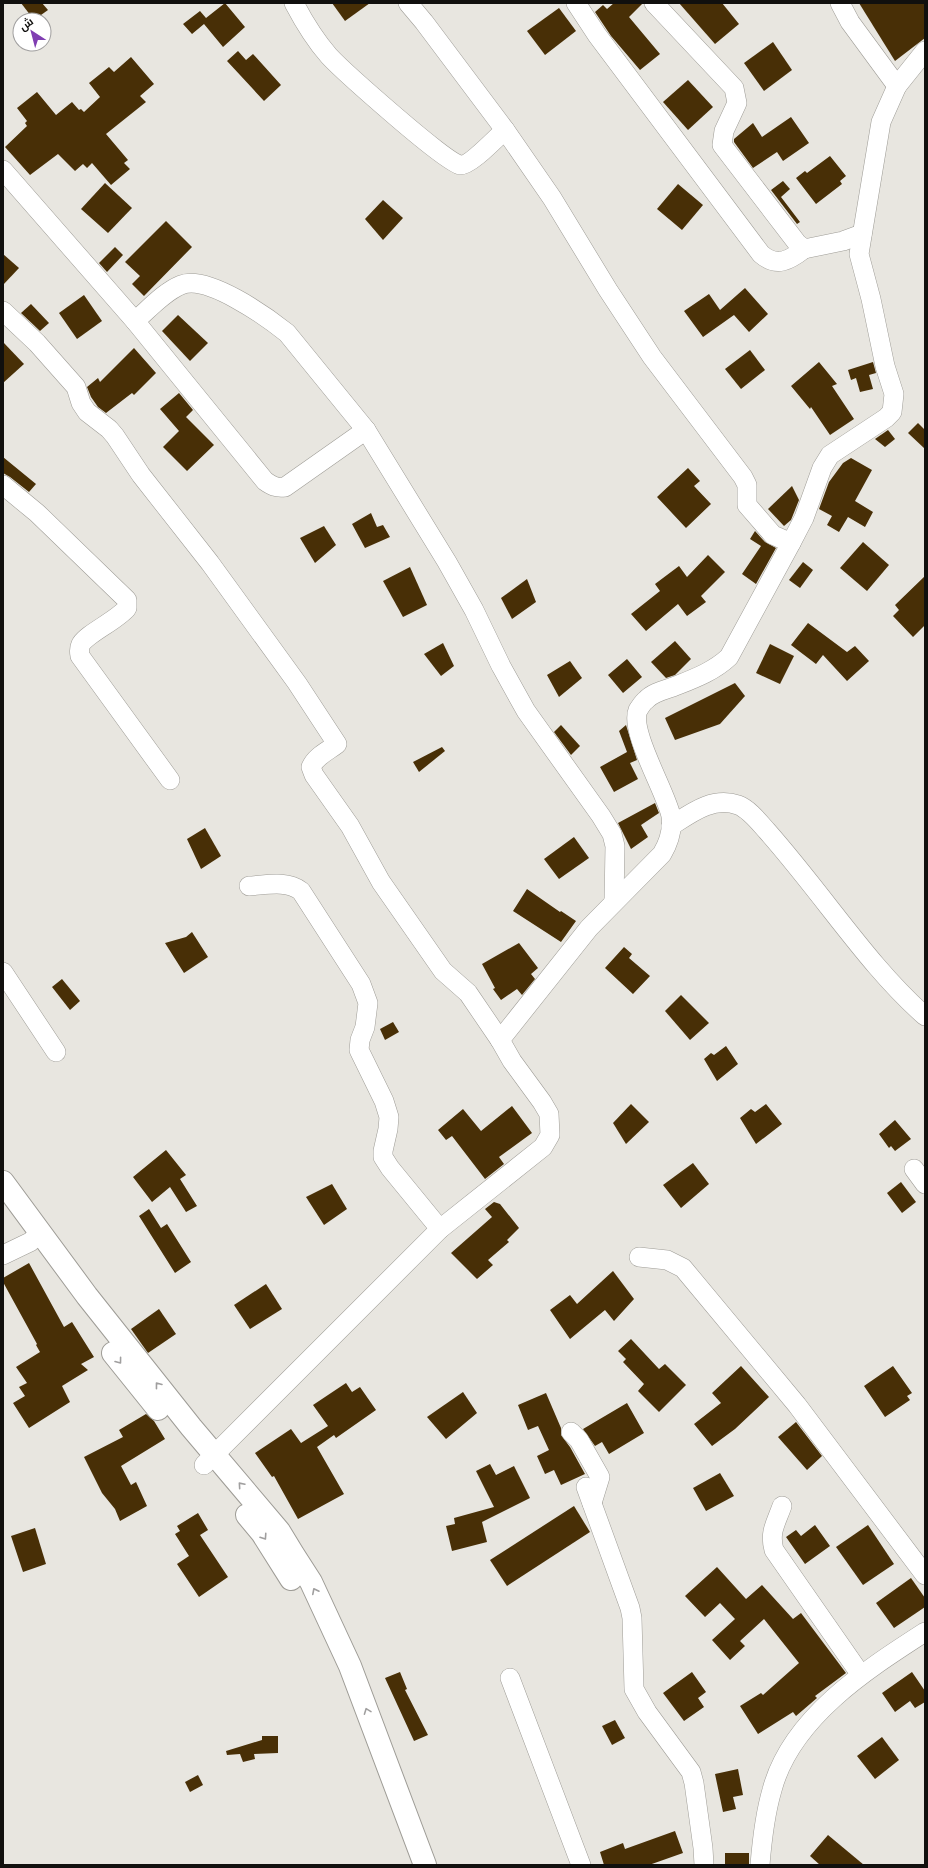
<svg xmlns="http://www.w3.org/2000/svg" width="928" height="1868" font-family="'Noto Serif',Cairo,serif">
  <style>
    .building { fill: #482f06 }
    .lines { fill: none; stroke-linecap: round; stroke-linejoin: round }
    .minor-casing { stroke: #9e9c96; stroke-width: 20 }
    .major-casing { stroke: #9e9c96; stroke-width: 24 }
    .minor { stroke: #fff; stroke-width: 19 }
    .major { stroke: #fff; stroke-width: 22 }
    .oneway { stroke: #a09f9f }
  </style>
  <rect width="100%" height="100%" fill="#e8e6e0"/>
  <g class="building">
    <path d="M21 3H42L48 10 34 20Z"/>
    <path d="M225 3 245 27 223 47 204 24 192 34 183 24 200 11 206 18Z"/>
    <path d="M332 3H370L345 21Z"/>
    <path d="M614 3H643L629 17 660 54 640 70 611 36 595 12 603 5 607 9Z"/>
    <path d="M679 3H722L739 24 715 44Z"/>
    <path d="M859 3H925V38L895 61Z"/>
    <path d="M559 8 576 31 545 55 527 31Z"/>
    <path d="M773 42 792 70 764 91 744 63Z"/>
    <path d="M238 51 246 60 253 54 281 85 264 101 227 61Z"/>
    <path d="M131 57 154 84 140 96 146 102 106 134 128 160 124 163 130 169 111 185 92 163 87 168 83 164 75 171 58 154 30 175 5 147 27 126 25 123 27 121 17 108 37 92 56 115 72 102 79 110 81 109 84 112 100 97 89 83 109 67 114 72Z"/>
    <path d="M688 80 713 107 688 130 663 102Z"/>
    <path d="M791 117 809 143 783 161 777 152 753 168 734 142V139L753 123 762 137Z"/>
    <path d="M830 156 846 176 840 181 842 184 816 204 796 178 805 171 807 173Z"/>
    <path d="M783 181 790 189 781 197 800 222 797 224 771 190Z"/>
    <path d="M105 183 132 208 108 233 81 209Z"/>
    <path d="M678 184 703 205 682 230 657 209Z"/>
    <path d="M383 200 403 218 383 240 365 219Z"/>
    <path d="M166 221 192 247 144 296 132 284 140 276 125 262Z"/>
    <path d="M115 247 123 255 107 272 99 263Z"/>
    <path d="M3 254 19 268 3 285Z"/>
    <path d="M745 288 768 314 749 332 734 315 703 337 684 311 709 294 720 310Z"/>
    <path d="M84 295 102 321 77 339 59 313Z"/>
    <path d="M31 304 49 323 40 331 21 313Z"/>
    <path d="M178 315 208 343 190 361 162 331Z"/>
    <path d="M3 342 24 364 3 383Z"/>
    <path d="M134 348 156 373 134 395 132 393 106 413 98 407 91 397 87 387 98 378 100 382Z"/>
    <path d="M750 350 765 370 741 389 725 369Z"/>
    <path d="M819 362 837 384 832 386 854 419 830 435 811 407 810 409 791 386Z"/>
    <path d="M873 362 876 373 869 375 873 389 860 392 856 378 851 380 848 370Z"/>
    <path d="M179 393 193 410 186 417 214 445 187 471 163 447 179 431 160 409Z"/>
    <path d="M918 423 925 430V449L908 433Z"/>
    <path d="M888 430 895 439 885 447 875 439Z"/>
    <path d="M3 457 36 484 29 492 10 477 3 473Z"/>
    <path d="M851 458 872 470 855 501 873 512 865 527 848 517 839 532 827 525 832 516 819 509 829 482 843 463Z"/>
    <path d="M688 468 700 481 694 486 711 504 686 528 657 497Z"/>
    <path d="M792 486 799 500 791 520 784 526 768 509Z"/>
    <path d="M371 513 377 527 383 525 390 537 365 548 352 524Z"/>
    <path d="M324 526 336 545 315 563 300 538Z"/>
    <path d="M755 531 765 542 776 548 756 584 742 574 761 546 750 539Z"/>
    <path d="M863 542 889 565 867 591 840 568Z"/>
    <path d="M708 555 725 572 701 596 706 602 687 616 678 604 646 631 631 614 660 591 655 584 679 566 687 577Z"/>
    <path d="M803 562 813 570 800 588 789 580Z"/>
    <path d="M410 567 427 605 403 617 383 581Z"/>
    <path d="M925 576V625L913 637 893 616 899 610 895 605Z"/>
    <path d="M527 579 536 602 512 619 501 598Z"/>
    <path d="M808 623 847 652 855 646 869 661 847 681 823 655 816 664 791 645Z"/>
    <path d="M675 641 691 659 675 675 666 678 651 662Z"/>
    <path d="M443 643 454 666 441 676 424 654Z"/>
    <path d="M770 644 794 656 780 684 756 673Z"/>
    <path d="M627 659 642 677 623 693 608 675Z"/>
    <path d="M570 661 582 678 559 697 547 675Z"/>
    <path d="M735 683 745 696 720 724 675 740 665 718Z"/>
    <path d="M561 725 580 746 571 755 554 732Z"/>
    <path d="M626 725 637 760 630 763 638 779 614 792 600 767 627 752 619 731Z"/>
    <path d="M442 747 445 751 419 772 413 762Z"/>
    <path d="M655 803 659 813 641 825 648 837 631 849 618 823Z"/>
    <path d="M205 828 221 856 201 869 187 839Z"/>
    <path d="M574 837 589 858 559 879 544 859Z"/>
    <path d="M527 889 560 912 561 911 576 921 561 942 513 911Z"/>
    <path d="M192 932 208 957 184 973 165 943 186 937Z"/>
    <path d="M519 943 538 968 531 974 535 979 522 995 517 989 501 1000 493 989 495 988 482 964Z"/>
    <path d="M624 947 632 954 629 958 650 976 633 994 605 968Z"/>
    <path d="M62 979 80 1001 70 1010 52 987Z"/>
    <path d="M681 995 709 1023 690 1040 665 1011Z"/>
    <path d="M393 1022 399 1032 385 1040 380 1029Z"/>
    <path d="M726 1046 738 1064 717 1081 704 1059 711 1053 714 1055Z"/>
    <path d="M631 1104 649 1122 626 1144 613 1123Z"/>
    <path d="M766 1104 782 1124 756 1144 740 1118 751 1109 755 1112Z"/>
    <path d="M512 1106 532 1133 499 1157 504 1164 485 1179 452 1136 446 1140 438 1130 463 1109 481 1131Z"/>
    <path d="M895 1120 911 1139 895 1151 891 1146 889 1148 879 1134Z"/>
    <path d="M166 1150 186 1175 180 1179 197 1206 186 1212 170 1187 152 1202 133 1177Z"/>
    <path d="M693 1163 709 1184 681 1208 663 1185Z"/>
    <path d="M901 1182 916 1202 902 1213 887 1193Z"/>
    <path d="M332 1184 347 1209 324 1225 306 1197Z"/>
    <path d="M494 1202 500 1204 519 1228 507 1240 509 1242 488 1260 493 1265 477 1279 451 1253 492 1217 485 1209Z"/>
    <path d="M149 1209 161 1228 167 1224 191 1262 175 1273 139 1216Z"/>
    <path d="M29 1263 64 1327 72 1322 94 1357 81 1364 88 1370 62 1386 70 1402 29 1428 13 1403 25 1396 19 1387 27 1383 16 1367 40 1352 36 1345 37 1344 3 1282V1278Z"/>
    <path d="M613 1271 634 1299 614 1321 605 1310 570 1339 550 1310 570 1295 577 1304Z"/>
    <path d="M266 1284 282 1309 250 1329 234 1305Z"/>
    <path d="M159 1309 176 1334 148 1353 131 1329Z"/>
    <path d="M631 1339 659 1369 665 1364 686 1385 659 1412 638 1391 644 1384 623 1362 626 1359 618 1351Z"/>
    <path d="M741 1366 769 1397 735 1429 712 1446 694 1424 721 1403 712 1393Z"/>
    <path d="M893 1366 912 1393 907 1396 910 1400 885 1417 864 1386Z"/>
    <path d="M346 1383 352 1392 360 1387 376 1410 336 1438 334 1435 317 1447 344 1494 298 1519 274 1476 272 1477 255 1453 291 1429 301 1443 328 1426 313 1405Z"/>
    <path d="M463 1392 477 1413 446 1439 427 1417Z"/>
    <path d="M546 1393 561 1428V1435L570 1447 585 1474 561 1485 554 1470 545 1474 537 1456 549 1450 538 1426 528 1430 518 1405Z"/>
    <path d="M627 1403 644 1433 609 1454 602 1442 595 1446 583 1429Z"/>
    <path d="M146 1414 154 1421 165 1439 121 1466 131 1485 136 1482 147 1506 120 1521 115 1509 102 1493 84 1457 123 1437 119 1430Z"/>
    <path d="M796 1422 822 1456 807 1470 778 1437Z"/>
    <path d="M490 1464 496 1475 514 1466 530 1498 482 1522 487 1542 452 1551 446 1526 455 1524 454 1518 494 1507 476 1471Z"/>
    <path d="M720 1473 734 1496 706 1511 693 1488Z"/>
    <path d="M574 1506 590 1532 507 1586 490 1560Z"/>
    <path d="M198 1513 208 1530 200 1535 228 1577 199 1597 177 1564 189 1556 175 1534 180 1531 177 1526Z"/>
    <path d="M815 1525 830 1546 805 1564 786 1537 796 1530 801 1536Z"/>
    <path d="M868 1525 894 1564 863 1585 836 1547Z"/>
    <path d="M35 1528 46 1564 23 1572 11 1536Z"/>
    <path d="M717 1567 746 1599 762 1585 793 1619 801 1613 846 1673 815 1696 817 1698 796 1716 793 1712 758 1734 740 1706 761 1693 763 1695 799 1663 764 1619 740 1641 745 1646 730 1660 712 1640 735 1619 720 1603 705 1617 685 1596Z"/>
    <path d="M911 1578 925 1598V1607L894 1628 876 1603Z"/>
    <path d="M400 1672 407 1689 405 1690 428 1735 414 1741 385 1678Z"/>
    <path d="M692 1672 706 1692 698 1698 704 1707 684 1721 663 1693Z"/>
    <path d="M912 1672 925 1691V1702L915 1708 910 1701 895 1712 882 1693Z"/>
    <path d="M615 1720 625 1738 612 1745 602 1726Z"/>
    <path d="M262 1736H278V1753L254 1754 255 1759 243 1762 240 1754 227 1755 226 1751 262 1740Z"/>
    <path d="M882 1737 899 1760 875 1779 857 1756Z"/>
    <path d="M738 1769 743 1795 733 1797 736 1809 723 1812 715 1774Z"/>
    <path d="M198 1775 203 1785 190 1792 185 1782Z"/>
    <path d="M675 1831 683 1853 649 1865H604L600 1852 623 1843 625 1849Z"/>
    <path d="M828 1835 864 1865H820L810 1856Z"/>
    <rect x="725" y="1853" width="24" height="12"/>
  </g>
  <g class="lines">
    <g class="minor-casing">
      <g id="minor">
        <path d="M294 3C304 22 315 40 329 56 343 71 447 164 460 165 470 166 497 137 505 130"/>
        <path d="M408 3 424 22 505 130 552 198 608 290 652 357 743 477 747 485V505L773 535 791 543"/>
        <path d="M576 3 597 35 761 254C777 268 790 260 804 249"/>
        <path d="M654 3 734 88 737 103 724 131 722 145 797 243 804 249 843 241 862 234"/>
        <path d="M840 3 850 22 897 86"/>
        <path d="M3 170 135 321C149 309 164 292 181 285 207 274 267 317 287 333L366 430 447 562 474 610 501 666 526 711 601 816 612 834 615 846 614 902"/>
        <path d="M3 311 37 343 76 387 81 403 87 412 109 429 115 436 141 475 210 563 297 683 337 744C328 751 316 756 311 767L314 775 350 826 381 882 443 971 468 993 500 1040"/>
        <path d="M135 321 265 481C272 486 276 488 285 487L366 430"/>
        <path d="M3 485 37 513 127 600V608C116 621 88 633 81 644 79 648 79 651 80 656L170 780"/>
        <path d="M671 826C691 813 713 796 738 805 749 809 759 822 767 831 790 857 811 884 832 911 861 948 890 985 925 1016"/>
        <path d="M249 886C266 885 287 880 301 891L361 984 368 1003 365 1027 360 1040 359 1050 384 1101 389 1117 388 1129 383 1151V1157L390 1168 440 1229"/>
        <path d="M3 972 56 1052"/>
        <path d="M914 1169 925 1184"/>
        <path d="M3 1255 30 1242 41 1233"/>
        <path d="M639 1257 667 1260 683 1268 797 1405 925 1575"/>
        <path d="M571 1432 579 1440 600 1477 592 1503"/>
        <path d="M204 1465 440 1229 543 1147 550 1135 549 1114 542 1102 512 1061 500 1040 589 928 662 854C669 842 673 830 671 816 666 792 629 731 638 710 640 707 643 702 646 700 652 693 664 690 673 687 693 679 713 672 729 657L791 543 804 518 822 468 830 455 886 418 892 412 894 394 885 366 871 299 859 254 881 122 897 86 925 51"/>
        <path d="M586 1487 630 1608 632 1618 634 1689 647 1712 691 1772 694 1783 703 1848 704 1865"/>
        <path d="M782 1506C776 1523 769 1532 774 1550L861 1675"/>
        <path d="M510 1678 581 1865"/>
        <path d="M760 1865C762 1840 765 1814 772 1790 791 1718 866 1670 925 1632"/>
      </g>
    </g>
    <g class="major-casing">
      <g id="major">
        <path d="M3 1182 87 1296 191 1427 279 1531 293 1554 311 1582 350 1666 425 1865"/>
        <path d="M113 1353 158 1409"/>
        <path d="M247 1515 262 1533 291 1579"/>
      </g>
    </g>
    <use href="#minor" class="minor"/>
    <use href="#major" class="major"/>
  </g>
  <defs><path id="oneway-chevron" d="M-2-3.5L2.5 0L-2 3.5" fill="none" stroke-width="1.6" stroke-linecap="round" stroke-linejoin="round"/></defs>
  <g class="oneway">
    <use href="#oneway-chevron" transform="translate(119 1361) rotate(53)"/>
    <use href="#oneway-chevron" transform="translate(158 1385) rotate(-128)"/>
    <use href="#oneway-chevron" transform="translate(241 1485) rotate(-131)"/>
    <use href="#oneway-chevron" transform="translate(264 1537) rotate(56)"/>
    <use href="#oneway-chevron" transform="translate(315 1591) rotate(-117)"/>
    <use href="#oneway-chevron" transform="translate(367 1711) rotate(-111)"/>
  </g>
  <rect width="928" height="1868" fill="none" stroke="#11100e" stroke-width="8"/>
  <g transform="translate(32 32) rotate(324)"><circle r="19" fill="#ffffff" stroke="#a09f9f"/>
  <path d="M0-3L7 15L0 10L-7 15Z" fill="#803eb2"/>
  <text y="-6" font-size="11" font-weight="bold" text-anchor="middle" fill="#11100e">ش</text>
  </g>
</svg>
